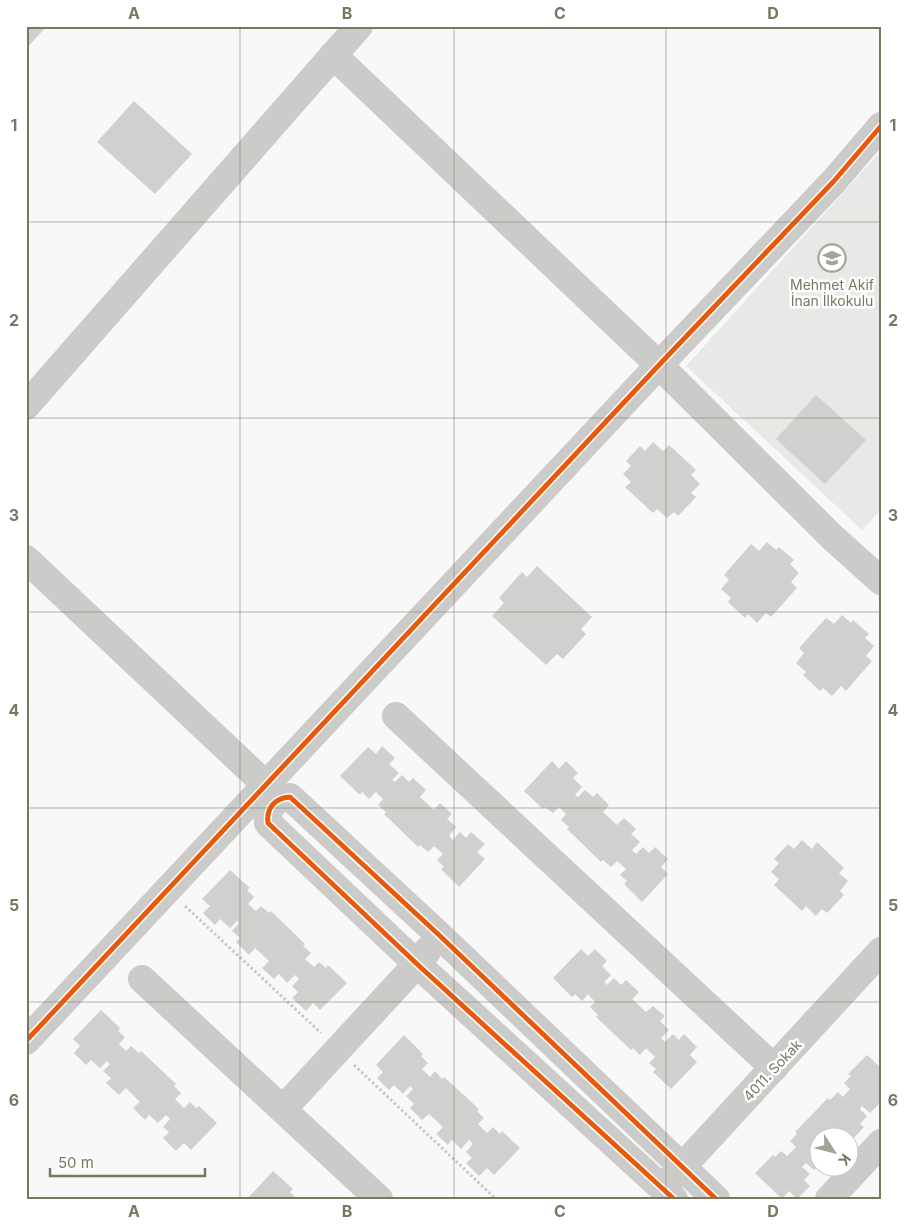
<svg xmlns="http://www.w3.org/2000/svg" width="907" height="1225" font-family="Inter,sans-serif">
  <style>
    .built { fill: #e8e8e7 }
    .building { fill: #d0d0ce }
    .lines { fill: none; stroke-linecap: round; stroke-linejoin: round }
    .path { stroke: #c9c8c7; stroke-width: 3; stroke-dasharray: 2.5 2.5; stroke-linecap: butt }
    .minor { stroke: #cbcbc9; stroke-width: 28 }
    .cycleway-casing { stroke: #fff; stroke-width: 8 }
    .cycleway { stroke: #e8590c; stroke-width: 5 }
    .grid { fill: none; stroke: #797762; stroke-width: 1; stroke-opacity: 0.55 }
    .labels { text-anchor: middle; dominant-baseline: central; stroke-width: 5; stroke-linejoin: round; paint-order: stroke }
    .poi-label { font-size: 14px; fill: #797762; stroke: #fff }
    .street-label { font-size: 14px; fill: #797762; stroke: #fff }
    .neatline { fill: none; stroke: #797762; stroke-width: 2 }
    .grid-label { font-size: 16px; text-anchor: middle; font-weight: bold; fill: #797762 }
  </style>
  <rect width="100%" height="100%" fill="#f8f8f8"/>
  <path class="built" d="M881 151V510L862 530 686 366Z"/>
  <g class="building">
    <path d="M26 26H47L26 49Z"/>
    <path d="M134 101 192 154 155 194 97 142Z"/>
    <path d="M816 395 866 440 825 484 776 439Z"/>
    <path d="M653 442 663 451 669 445 696 470 691 475 700 484 691 493 696 497 678 516 674 512 667 518 657 509 653 513 625 487 631 482 623 474 631 466 626 461 640 446 645 451Z"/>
    <path d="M767 542 776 550 779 547 794 560 790 564 799 573 791 582 797 588 771 617 766 613 757 623 748 614 745 618 728 602 731 598 721 589 729 580 724 575 751 544 759 551Z"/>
    <path d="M537 566 592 617 581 629 586 634 563 659 557 654 546 665 492 616 504 603 499 598 522 572 527 577Z"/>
    <path d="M842 615 851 623 853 620 869 634 865 638 874 646 866 656 872 661 846 691 841 686 832 696 823 688 820 691 803 675 806 672 796 663 804 653 799 648 826 618 834 624Z"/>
    <path d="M382 746 395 758 389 764 399 773 392 780 395 782 402 775 409 782 413 778 426 790 420 797 434 810 440 803 452 814 447 819 456 827 449 836 453 840 460 832 466 838 471 832 485 844 477 852 485 859 459 887 441 869 444 867 437 860 443 854 434 846 428 852 420 845 418 847 384 814 386 812 378 805 383 799 376 792 369 799 362 792 360 795 340 776 368 747 376 754Z"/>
    <path d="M552 761 559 769 566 761 578 773 573 778 582 787 575 795 578 797 585 790 593 797 597 793 609 805 603 812 617 825 624 818 636 829 631 834 640 842 632 850 636 854 643 847 649 853 655 847 668 859 661 867 668 874 642 902 624 884 627 881 620 875 626 869 617 861 611 867 603 860 601 862 567 829 569 827 561 820 566 814 559 807 553 813 545 807 543 809 524 791Z"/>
    <path d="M802 840 812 849 817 842 844 868 839 873 848 881 840 891 844 895 827 913 822 909 816 916 806 906 802 911 774 885 779 879 771 872 779 863 774 859 788 844 794 849Z"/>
    <path d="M230 870 250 888 247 890 254 897 248 904 256 911 261 906 269 913 271 911 305 944 303 946 311 953 305 959 314 967 319 962 326 968 328 965 347 983 320 1010 313 1003 306 1011 292 998 298 992 292 986 299 979 295 975 287 983 279 974 274 979 262 968 269 961 255 948 249 955 236 942 240 938 232 931 239 923 237 921 230 928 220 919 215 925 203 913 210 906 202 899Z"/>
    <path d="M581 949 588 956 595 949 607 961 602 966 611 975 604 982 607 985 614 978 621 985 626 980 639 992 632 999 646 1012 653 1006 665 1016 660 1021 669 1030 661 1038 665 1042 673 1034 679 1040 684 1034 697 1047 690 1055 697 1062 671 1089 653 1072 656 1069 649 1063 655 1057 646 1048 640 1055 633 1048 631 1050 596 1017 598 1015 590 1007 595 1002 588 994 582 1001 575 994 572 997 553 978Z"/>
    <path d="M101 1010 120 1028 118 1031 125 1037 119 1044 126 1051 131 1046 139 1053 141 1051 176 1084 174 1086 181 1093 175 1099 184 1108 190 1102 196 1108 199 1106 217 1123 191 1150 184 1143 176 1151 163 1138 169 1132 163 1127 170 1119 166 1115 158 1123 149 1115 145 1120 133 1108 140 1102 126 1088 119 1095 106 1083 111 1078 103 1071 110 1064 107 1061 100 1068 91 1060 86 1065 74 1053 80 1046 73 1039Z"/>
    <path d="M404 1035 423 1054 421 1056 428 1063 422 1069 430 1077 435 1071 442 1079 444 1077 479 1109 477 1111 484 1118 478 1124 487 1133 493 1127 500 1134 502 1131 520 1148 494 1175 487 1168 479 1176 466 1163 472 1158 466 1152 473 1144 469 1140 461 1149 452 1140 448 1145 436 1134 443 1127 429 1114 422 1120 410 1108 414 1104 406 1096 413 1089 410 1086 403 1094 394 1085 389 1090 377 1078 383 1072 376 1065Z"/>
    <path d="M867 1055 881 1068V1106L879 1104 870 1113 862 1106 860 1109 867 1116 860 1124 864 1127 852 1140 845 1134 842 1138H820V1165L814 1170 806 1163 802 1167 810 1174 804 1180 810 1186 797 1199 789 1191 782 1199 755 1173 773 1155 775 1157 781 1151 787 1156 796 1147 790 1141 797 1134 795 1132 828 1098 830 1100 838 1092 843 1097 850 1089 844 1083 851 1076 848 1074Z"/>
    <path d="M273 1171 293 1189 290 1192 297 1199H247Z"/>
  </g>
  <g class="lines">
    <g class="path">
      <path d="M185 906 321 1033"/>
      <path d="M354 1065 496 1199"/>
    </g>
    <g class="minor">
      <path d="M333 55 659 365 832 537 881 581"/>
      <path d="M26 406 359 26"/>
      <path d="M26 559 266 785"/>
      <path d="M396 716 774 1068"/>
      <path d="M142 979 379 1199"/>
      <path d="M26 1041 659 365 834 181 881 126"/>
      <path d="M283 1109 417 964 428 950"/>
      <path d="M671 1179 881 951"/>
      <path d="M674 1199 417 964 268 823C266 808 275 798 290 797L439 935 716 1199"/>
      <path d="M829 1199 881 1143"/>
    </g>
    <g class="cycleway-casing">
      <g id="cycleway">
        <path d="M26 1041 659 365 834 181 881 126"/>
        <path d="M674 1199 417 964 268 823C266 808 275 798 290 797L439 935 716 1199"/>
      </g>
    </g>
    <use href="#cycleway" class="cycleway"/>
  </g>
  <path class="grid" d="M240 26V1199M454 26V1199M666 26V1199M26 222H881M26 418H881M26 612H881M26 808H881M26 1002H881"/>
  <defs>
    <g id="school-ring" transform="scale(1.4375)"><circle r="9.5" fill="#fff" stroke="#a5a496" stroke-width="1.5"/><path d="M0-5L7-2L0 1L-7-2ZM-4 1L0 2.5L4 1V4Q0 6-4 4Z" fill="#a5a496"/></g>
  </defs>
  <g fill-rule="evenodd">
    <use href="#school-ring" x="832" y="258"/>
  </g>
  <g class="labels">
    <g class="poi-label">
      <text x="832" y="284">Mehmet Akif<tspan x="832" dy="16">İnan İlkokulu</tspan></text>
    </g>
    <g class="street-label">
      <text transform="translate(772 1070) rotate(-47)">4011. Sokak</text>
    </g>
  </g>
  <rect width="907" height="1225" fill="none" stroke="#ffffff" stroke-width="55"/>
  <g transform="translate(834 1152) rotate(126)"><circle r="24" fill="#ffffff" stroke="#c9c9c0"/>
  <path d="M0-4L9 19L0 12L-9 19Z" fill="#a5a496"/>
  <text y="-8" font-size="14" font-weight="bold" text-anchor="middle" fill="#797762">K</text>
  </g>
  <path d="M50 1168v8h155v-8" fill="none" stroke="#797762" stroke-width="2.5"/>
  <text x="58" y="1168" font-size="15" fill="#797762" stroke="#ffffff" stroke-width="4" paint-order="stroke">50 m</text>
  <rect x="28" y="28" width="852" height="1170" class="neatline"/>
  <g class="grid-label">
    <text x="134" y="19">A</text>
    <text x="347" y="19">B</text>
    <text x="560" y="19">C</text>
    <text x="773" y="19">D</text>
    <text x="14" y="131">1</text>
    <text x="893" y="131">1</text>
    <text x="14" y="326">2</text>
    <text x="893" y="326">2</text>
    <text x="14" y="521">3</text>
    <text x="893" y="521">3</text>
    <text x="14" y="716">4</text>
    <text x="893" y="716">4</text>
    <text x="14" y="911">5</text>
    <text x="893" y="911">5</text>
    <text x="14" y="1106">6</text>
    <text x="893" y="1106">6</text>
    <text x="134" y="1217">A</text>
    <text x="347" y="1217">B</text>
    <text x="560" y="1217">C</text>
    <text x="773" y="1217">D</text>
  </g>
</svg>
